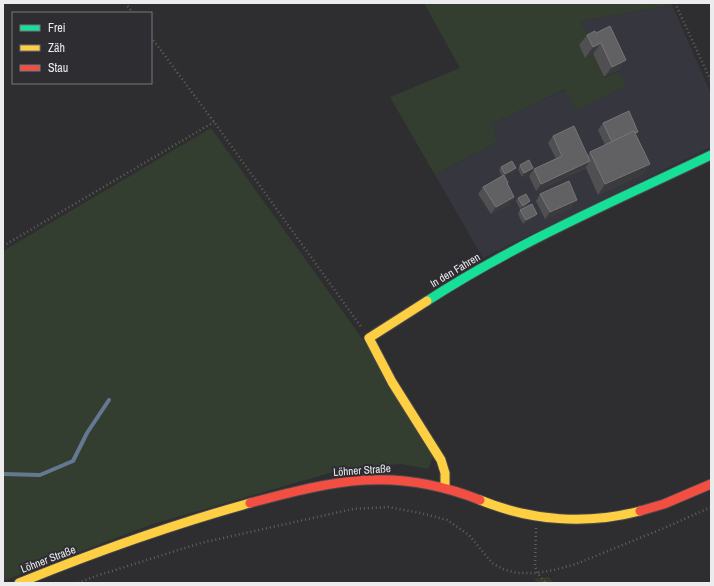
<svg xmlns="http://www.w3.org/2000/svg" width="714" height="586" font-family="'Archivo Narrow',sans-serif">
  <style>
    .built { fill: #36363f }
    .green { fill: #343e30 }
    .lines { fill: none; stroke-linecap: round; stroke-linejoin: round }
    .stream { stroke: #657891; stroke-width: 4 }
    .fast-casing { stroke: #49494b; stroke-width: 11 }
    .slow-casing { stroke: #49494b; stroke-width: 11 }
    .jam-casing { stroke: #49494b; stroke-width: 11 }
    .path { stroke: #645f5c; stroke-width: 2.5; stroke-dasharray: 1 3; stroke-linecap: butt }
    .fast { stroke: #16e098; stroke-width: 9 }
    .slow { stroke: #ffcf43; stroke-width: 9 }
    .jam { stroke: #f24e42; stroke-width: 9 }
    .wall { fill: #505052 }
    .shaded-wall { fill: #3b3b3e }
    .building { fill: #616163; stroke: #767679 }
    .labels { text-anchor: middle; dominant-baseline: central; stroke-width: 4; stroke-linejoin: round; paint-order: stroke }
    .street-label { font-size: 11px; fill: #ececef; stroke: #2d2d32 }
  </style>
  <rect width="100%" height="100%" fill="#2e2e31"/>
  <path class="built" d="M672 5 711 94V147L483 258 435 175 497 142 492 124 566 89 576 110 625 86 619 71H620L604 35 590 40 581 21Z"/>
  <g class="green">
    <path d="M424 3H670L672 5 581 21 590 40 579 45 585 58 593 55 604 78 619 71 626 86 576 110 565 89 492 124 497 142 435 175 390 97 460 68Z"/>
    <path d="M211 128 366 344 433 457 428 469 402 464 347 468 153 524 3 581V251Z"/>
    <path d="M549 577 554 583H538L534 579Z"/>
  </g>
  <g class="lines">
    <path class="stream" d="M3 474 40 475 73 461 87 433 109 400"/>
    <g class="fast-casing">
      <path id="fast" d="M427 301C516 243 615 201 711 155"/>
    </g>
    <g class="slow-casing">
      <g id="slow">
        <path d="M427 301 369 338 392 382 441 460 445 473V488"/>
        <path d="M480 500C531 521 587 525 640 511"/>
        <path d="M19 583C95 552 171 525 250 503"/>
      </g>
    </g>
    <g class="jam-casing">
      <g id="jam">
        <path d="M250 503C335 480 395 466 480 500"/>
        <path d="M640 511 664 504 711 484"/>
      </g>
    </g>
    <g class="path">
      <path d="M125 3 133 13"/>
      <path d="M675 3 711 81"/>
      <path d="M151 37 214 122 362 328"/>
      <path d="M3 246 214 122"/>
      <path d="M536 528 535 565 537 573 546 583"/>
      <path d="M78 583 96 576 201 543 353 509 388 507 420 513 447 520 469 535 492 563 503 569 517 573H537L554 570 576 564 669 526 711 507"/>
    </g>
    <use href="#fast" class="fast"/>
    <use href="#slow" class="slow"/>
    <use href="#jam" class="jam"/>
  </g>
  <g class="wall">
    <path d="M596 33 619 70 604 77 593 54 585 58 579 45 587 35Z"/>
    <path d="M603 123 636 135 643 174 598 195 586 168 536 191 529 176 534 169 556 159 548 143 553 136 588 155 590 152 605 145 598 130Z"/>
    <path d="M520 165 531 172 522 177 518 169Z"/>
    <path d="M501 167 513 172 504 176 507 184 514 197 509 204 491 214 478 194 483 187 502 176 499 170Z"/>
    <path d="M540 194 572 207 545 219 536 201Z"/>
    <path d="M518 198 530 201 528 205 520 209 516 201Z"/>
    <path d="M520 210 537 214 535 217 523 224 518 214Z"/>
  </g>
  <g class="shaded-wall">
    <path d="M601 43 593 54 585 58 593 47Z"/>
    <path d="M626 60 619 70 604 77 612 67Z"/>
    <path d="M590 161 585 168 536 191 541 184Z"/>
    <path d="M650 164 643 174 598 195 605 184Z"/>
    <path d="M516 168 513 172 503 177 505 174Z"/>
    <path d="M533 168 531 172 522 177 524 173Z"/>
    <path d="M514 197 509 204 491 214 496 207Z"/>
    <path d="M577 200 572 207 545 219 550 212Z"/>
    <path d="M530 201 528 205 520 209 523 206Z"/>
    <path d="M537 214 535 217 523 224 526 220Z"/>
  </g>
  <g class="building">
    <path d="M610 26 626 60 612 67 601 43 593 47 587 35 595 31 596 33Z"/>
    <path d="M629 111 638 132 635 133 634 131 612 142 603 123Z"/>
    <path d="M574 126 590 161 541 184 534 169 562 156 553 136Z"/>
    <path d="M634 131 650 164 605 184 590 152Z"/>
    <path d="M529 160 533 168 524 173 520 165Z"/>
    <path d="M512 161 516 168 505 174 501 167Z"/>
    <path d="M504 175 508 183H507L514 197 496 207 483 187Z"/>
    <path d="M569 181 577 200 550 212 540 194Z"/>
    <path d="M526 194 530 201 523 206 518 198Z"/>
    <path d="M532 204 537 214 526 220 520 210Z"/>
  </g>
  <g class="labels">
    <g class="street-label">
      <text transform="translate(455 270) rotate(-31)">In den Fahren</text>
      <text transform="translate(362 470) rotate(-4)">Löhner Straße</text>
      <text transform="translate(48 559) rotate(-21)">Löhner Straße</text>
    </g>
  </g>
  <rect width="714" height="586" fill="none" stroke="#ececef" stroke-width="8"/>
  <rect x="12" y="12" width="140" height="72" fill="#2d2d32" stroke="#79797e"/>
  <rect x="20" y="25" width="20" height="6" fill="#16e098" stroke="#79797e"/>
  <text x="48" y="32" font-size="12" fill="#ececef">Frei</text>
  <rect x="20" y="45" width="20" height="6" fill="#ffcf43" stroke="#79797e"/>
  <text x="48" y="52" font-size="12" fill="#ececef">Zäh</text>
  <rect x="20" y="65" width="20" height="6" fill="#f24e42" stroke="#79797e"/>
  <text x="48" y="72" font-size="12" fill="#ececef">Stau</text>
</svg>
